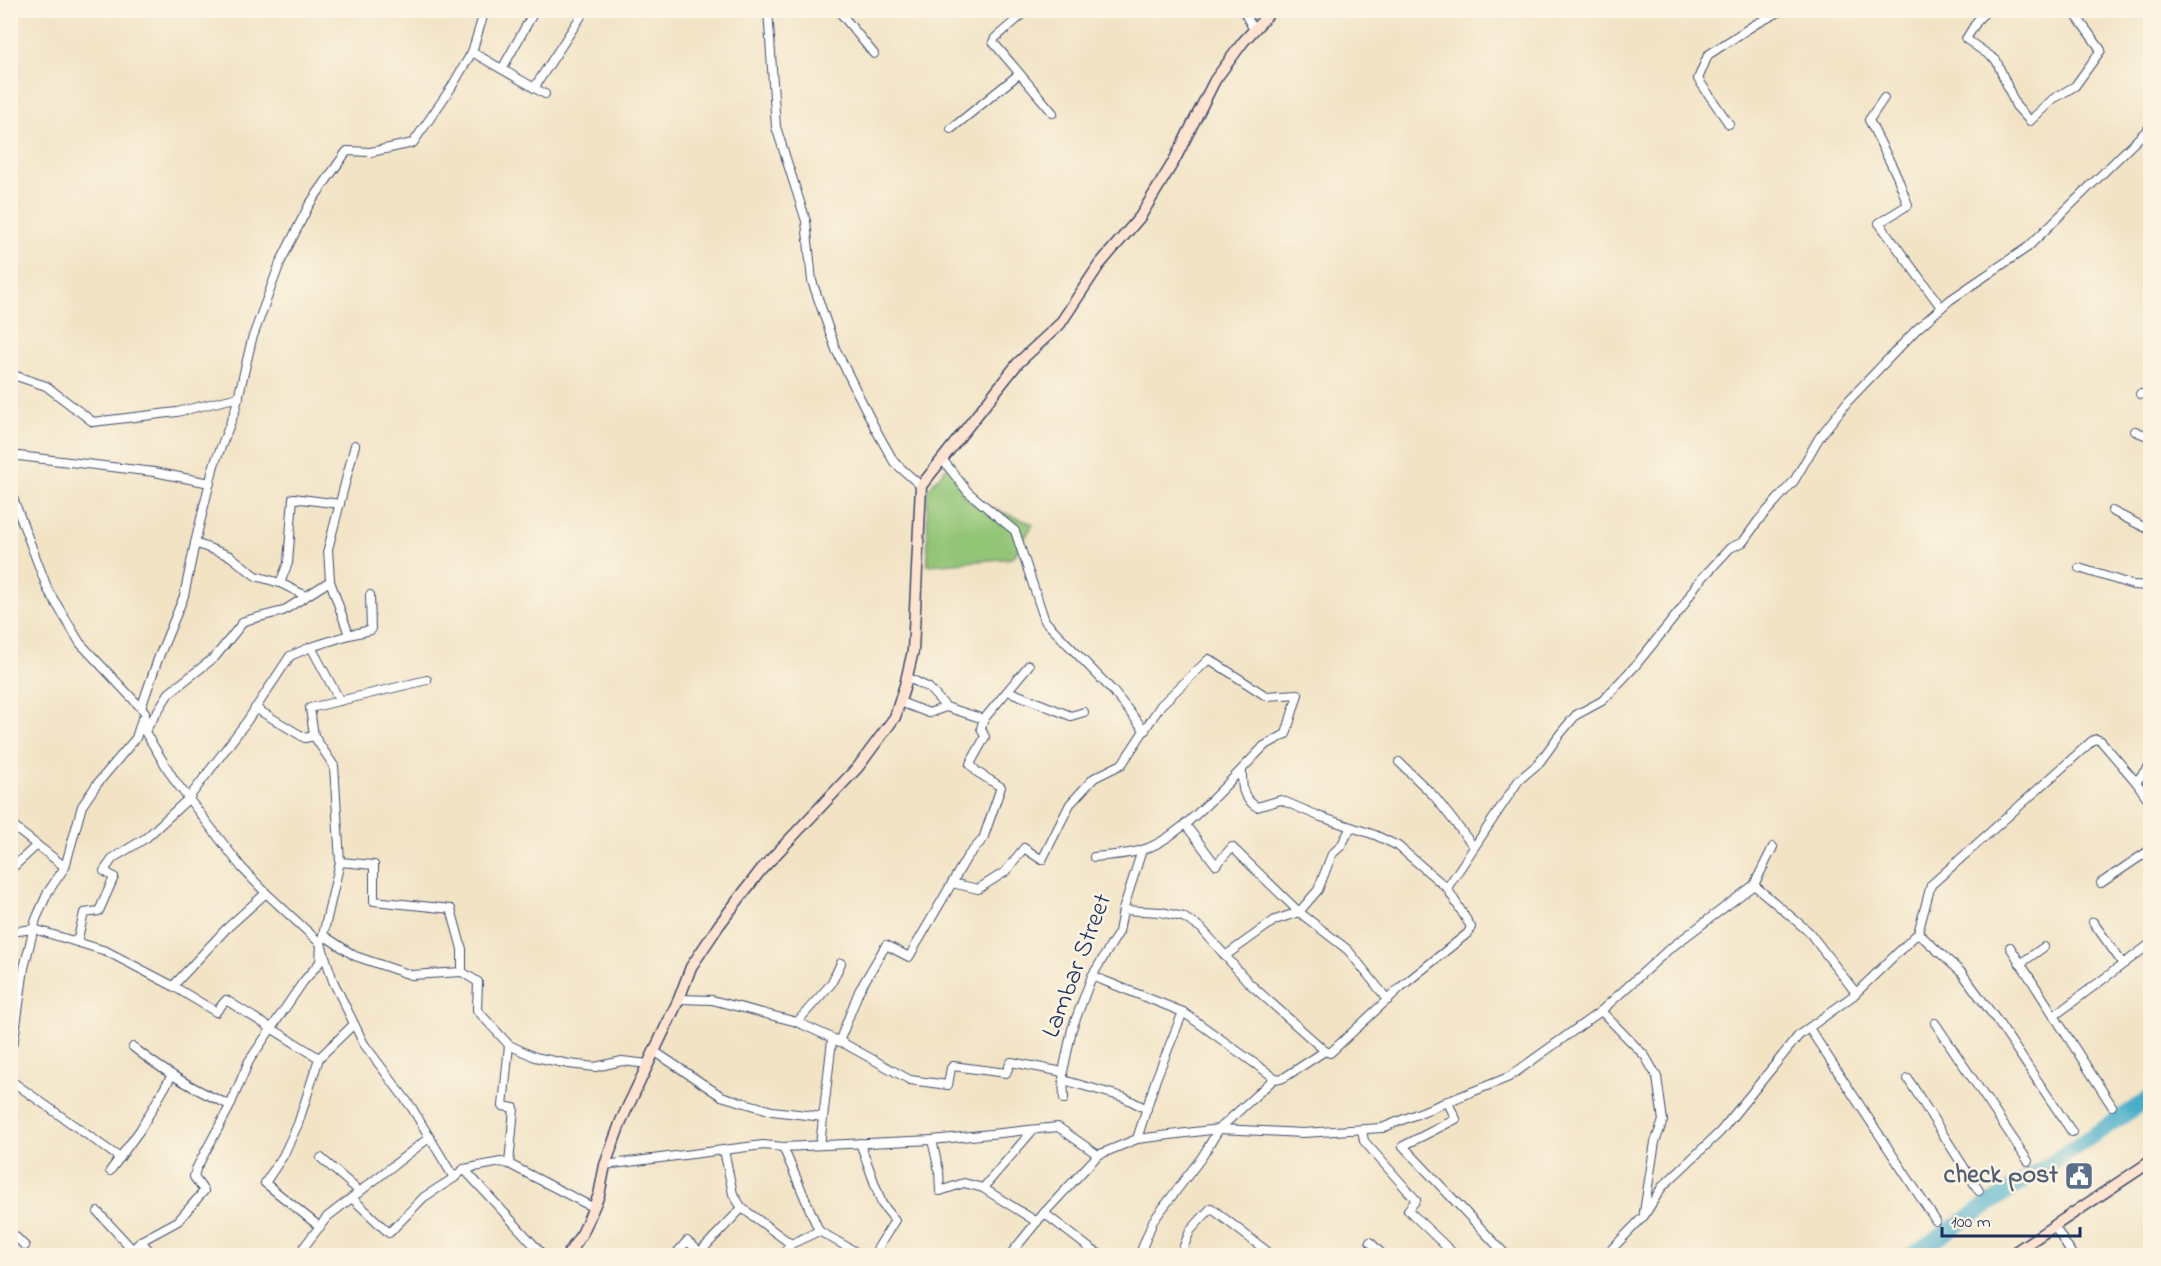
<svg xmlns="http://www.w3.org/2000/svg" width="2161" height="1266" font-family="'Indie Flower',sans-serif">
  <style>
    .green { fill: #93c576; stroke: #577a6a; stroke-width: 1.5 }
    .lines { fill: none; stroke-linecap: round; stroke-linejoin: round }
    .river { stroke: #49aec9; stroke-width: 16 }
    .street-casing { stroke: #3b4a6d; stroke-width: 10 }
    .secondary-casing { stroke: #3b4a6d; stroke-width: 13 }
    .street { stroke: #fff; stroke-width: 8 }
    .secondary { stroke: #fee3d1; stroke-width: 10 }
    .labels { text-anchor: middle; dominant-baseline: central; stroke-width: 5; stroke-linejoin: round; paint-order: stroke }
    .street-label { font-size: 26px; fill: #1b2f5e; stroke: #fcf5e5 }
    .service-label { font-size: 26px; font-weight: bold; fill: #4e5e75; stroke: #fcf5e5; text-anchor: end }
  </style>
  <rect width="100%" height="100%" fill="#fcf5e5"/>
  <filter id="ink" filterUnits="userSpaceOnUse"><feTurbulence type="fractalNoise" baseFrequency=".0167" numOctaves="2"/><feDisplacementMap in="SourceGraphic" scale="12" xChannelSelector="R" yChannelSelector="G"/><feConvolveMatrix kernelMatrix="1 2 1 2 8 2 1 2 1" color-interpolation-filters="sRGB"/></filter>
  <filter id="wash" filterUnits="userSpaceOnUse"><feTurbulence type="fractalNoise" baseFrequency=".008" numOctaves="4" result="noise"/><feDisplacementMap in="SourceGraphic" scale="24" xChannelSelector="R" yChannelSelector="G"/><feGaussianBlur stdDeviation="1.35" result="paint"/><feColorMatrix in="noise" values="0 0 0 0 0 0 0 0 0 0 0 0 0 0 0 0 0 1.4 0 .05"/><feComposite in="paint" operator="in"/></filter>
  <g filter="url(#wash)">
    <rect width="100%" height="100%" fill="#f2e3c5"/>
    <path class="green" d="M953 460 964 498 1033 524 1013 558 928 565 927 491Z"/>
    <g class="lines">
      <path class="river" d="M1910 1256 2150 1098"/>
    </g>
  </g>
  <g filter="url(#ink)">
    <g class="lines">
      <g class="street-casing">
        <g id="street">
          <path d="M768 10 776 127 806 221 812 281 836 350 876 430 894 462 921 486"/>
          <path d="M838 10 874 54"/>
          <path d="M1028 10 995 38 993 42 1053 113"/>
          <path d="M1243 10 1254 30"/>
          <path d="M1988 10 1979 18 1966 39 1996 60 2016 106 2030 121 2053 99 2075 86 2101 50 2072 10"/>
          <path d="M472 52 545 94"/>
          <path d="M502 69 535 10"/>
          <path d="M534 88 585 10"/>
          <path d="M1884 98 1869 120 1897 176 1908 205 1879 223 1941 307"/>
          <path d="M1729 124 1698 79 1708 55 1754 25 1783 10"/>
          <path d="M951 129 1019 74"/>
          <path d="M10 374 46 386 93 422 177 412 239 397"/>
          <path d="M2140 394 2150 396"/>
          <path d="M2135 431 2150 437"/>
          <path d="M10 455 154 472 210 483"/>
          <path d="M942 459 968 492 1015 531 1045 621 1113 691 1145 731"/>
          <path d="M10 490 48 590 80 643 145 712V732L175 781 242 868 266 893 321 944 333 981 364 1044 412 1108 454 1178 464 1169 544 1256"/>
          <path d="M2112 511 2150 530"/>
          <path d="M2079 568 2133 585 2150 586"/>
          <path d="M280 583 288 563 293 498 340 504"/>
          <path d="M306 596 280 583 256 576 230 556 195 543 214 465 235 411 252 339 280 263 309 205 347 151 371 152 413 143 451 88 472 52 485 10"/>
          <path d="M349 635 371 630 370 595"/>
          <path d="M311 647 340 701"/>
          <path d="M907 677 929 688 946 707"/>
          <path d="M1008 691 1071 716 1084 712"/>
          <path d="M900 702 929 713 946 707 984 719 1029 665"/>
          <path d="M141 708 158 659 184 596 195 543"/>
          <path d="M255 708 305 738 314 736"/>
          <path d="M145 731 169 693 215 657 244 621 283 611 330 581 328 549 355 445"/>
          <path d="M1399 762 1434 796 1474 847"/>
          <path d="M2136 782 2150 765"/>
          <path d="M10 824 65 867"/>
          <path d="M1185 824 1216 865 1232 847 1299 912 1348 950 1388 1000"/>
          <path d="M1094 857C1110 855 1129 855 1145 849 1179 837 1216 795 1242 769 1242 787 1241 797 1257 807L1281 800 1321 817 1375 835 1398 846 1447 888"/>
          <path d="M340 862 334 766 314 736 310 708 427 680"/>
          <path d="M10 870 37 845"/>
          <path d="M952 883 967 857 983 839 1001 787 977 772 970 764 985 737 981 728 984 719"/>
          <path d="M2101 883 2150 850"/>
          <path d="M1754 885 1809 932 1856 993"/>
          <path d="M1123 910 1161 912 1183 917 1201 928 1249 983 1325 1051 1330 1053 1402 986 1468 933 1471 927 1447 888 1519 780 1539 763 1560 734 1576 715 1602 701 1635 666 1682 608 1696 585 1730 548 1743 542 1758 521 1794 481 1819 438 1848 401 1916 330 1950 300 2028 247 2150 127"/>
          <path d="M2093 922 2123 964"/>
          <path d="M10 932 34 929 106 951 173 986 216 1012 226 1000 319 1058"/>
          <path d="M1918 933 1962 973 1998 1022 2072 1132"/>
          <path d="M323 935 355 956 411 975 462 972"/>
          <path d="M77 942 84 913 99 911 114 877 104 871 113 858 146 838 188 799 247 721 290 656 311 647 349 635 330 581"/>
          <path d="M2010 947 2112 1106"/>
          <path d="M1225 956 1275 920 1299 912 1318 890 1332 854 1341 846 1351 827"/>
          <path d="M2020 964 2044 947"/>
          <path d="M1092 976 1183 1012 1275 1078 1280 1079 1285 1077 1325 1051"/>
          <path d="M173 986 226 929 266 893"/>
          <path d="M679 999 712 1000 797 1022 845 1044 910 1080 948 1085 951 1068 953 1066 1006 1073 1011 1062 1063 1072"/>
          <path d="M1601 1011 1645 1056 1657 1077 1663 1121 1655 1142 1644 1212"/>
          <path d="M2054 1016 2150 944"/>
          <path d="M797 1022 831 984 841 963"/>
          <path d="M1935 1023 2028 1161"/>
          <path d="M1809 1028 1936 1221"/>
          <path d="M839 1042 859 991 886 945 909 957 952 883 978 889 1005 872 1024 848 1042 860 1070 804 1094 778 1122 764 1161 705 1209 659 1266 696 1298 694 1286 734 1264 746 1242 769"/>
          <path d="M509 1045 503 1106 514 1108 509 1164"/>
          <path d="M133 1047C163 1071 194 1090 230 1105"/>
          <path d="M10 1049 14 1040 24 968 36 919 48 892 65 867 82 806 97 784 136 738 142 719"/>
          <path d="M654 1051 721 1096 772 1111 823 1117"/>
          <path d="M1908 1079 1979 1191"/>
          <path d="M10 1080 120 1158"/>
          <path d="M1063 1080 1123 1097 1147 1109"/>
          <path d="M1064 1099 1063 1072 1072 1029 1092 976 1119 932 1123 910 1142 850"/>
          <path d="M1447 1101 1456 1119 1403 1146 1507 1256"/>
          <path d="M1362 1129 1364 1141 1416 1200 1408 1210 1456 1256"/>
          <path d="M1137 1139 1156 1079 1183 1012"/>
          <path d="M932 1140 939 1171 940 1191 964 1183 983 1188 1033 1130"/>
          <path d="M860 1143 882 1204 895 1220 873 1256"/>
          <path d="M820 1145 832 1040"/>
          <path d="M783 1147 819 1231"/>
          <path d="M724 1150 733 1194 742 1208 791 1244"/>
          <path d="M321 1158 360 1192"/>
          <path d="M605 1165 763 1145 783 1147 932 1140 1058 1127 1098 1155"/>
          <path d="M464 1169 501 1162 509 1164 594 1208"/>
          <path d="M110 1171 140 1130 172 1075"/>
          <path d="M983 1188 1037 1222"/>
          <path d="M352 1198 389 1233 424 1197 454 1178"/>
          <path d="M98 1212 132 1249"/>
          <path d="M1044 1213 1092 1250 1103 1256"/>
          <path d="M320 1227 265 1183 283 1156 298 1124 319 1058 354 1024"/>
          <path d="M2055 1227 2073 1256"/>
          <path d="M10 1231 25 1246"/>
          <path d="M1370 1242 1384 1256"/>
          <path d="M127 1256 141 1241"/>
          <path d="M154 1256 141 1241 178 1221 204 1191 194 1177 196 1169 229 1108 249 1061 303 982 320 962 321 944 340 862 374 865V901L451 909 462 949V972L478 982 477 1010 509 1045 535 1057 569 1064 595 1067 622 1061 648 1064"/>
          <path d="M297 1256 327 1217 430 1137"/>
          <path d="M674 1256 687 1241 700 1252 742 1208"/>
          <path d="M782 1256 791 1244 819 1231 863 1256"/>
          <path d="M1009 1256 1044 1213 1098 1155 1137 1139 1219 1129 1303 1133 1382 1128 1509 1077 1601 1011 1668 950 1754 885 1773 847"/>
          <path d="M1139 1256 1153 1221 1202 1157 1219 1129 1275 1078"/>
          <path d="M1180 1256 1190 1231 1211 1208 1273 1256"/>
          <path d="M1605 1256 1644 1216 1662 1187 1720 1132 1799 1035 1854 995 1918 933 1931 885 2092 741 2096 739 2101 741 2136 782 2150 802"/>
        </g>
      </g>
      <g class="secondary-casing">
        <g id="secondary">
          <path d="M567 1256 583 1232 599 1195 605 1165 621 1121 679 999 691 967 719 925 760 871 858 767 895 717 905 685 913 651 921 486 1018 363 1060 324 1099 265 1140 217 1174 161 1215 80 1243 42 1272 10"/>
          <path d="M2009 1256 2150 1162"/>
        </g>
      </g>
      <use href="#street" class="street"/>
      <use href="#secondary" class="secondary"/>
    </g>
  </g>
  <defs>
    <g id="civic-square" transform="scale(1.5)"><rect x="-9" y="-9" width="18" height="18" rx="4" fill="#5c6f8a" stroke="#fcf5e5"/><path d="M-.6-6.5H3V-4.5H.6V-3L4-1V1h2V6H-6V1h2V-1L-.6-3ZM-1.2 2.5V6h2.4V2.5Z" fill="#fff"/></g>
  </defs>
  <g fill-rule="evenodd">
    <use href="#civic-square" x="2079" y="1176"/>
  </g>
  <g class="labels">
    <g class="street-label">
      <text transform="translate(1078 966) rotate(-69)">Lambar Street</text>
    </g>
    <g class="service-label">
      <text x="2058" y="1176">check post</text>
    </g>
  </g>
  <rect width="2161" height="1266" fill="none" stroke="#fcf5e5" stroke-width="36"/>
  <path d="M1942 1227v9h138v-9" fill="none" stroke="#1b2f5e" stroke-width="3"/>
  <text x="1951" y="1227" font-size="18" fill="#1b2f5e" stroke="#fcf5e5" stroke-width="4.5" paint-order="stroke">100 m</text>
</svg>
